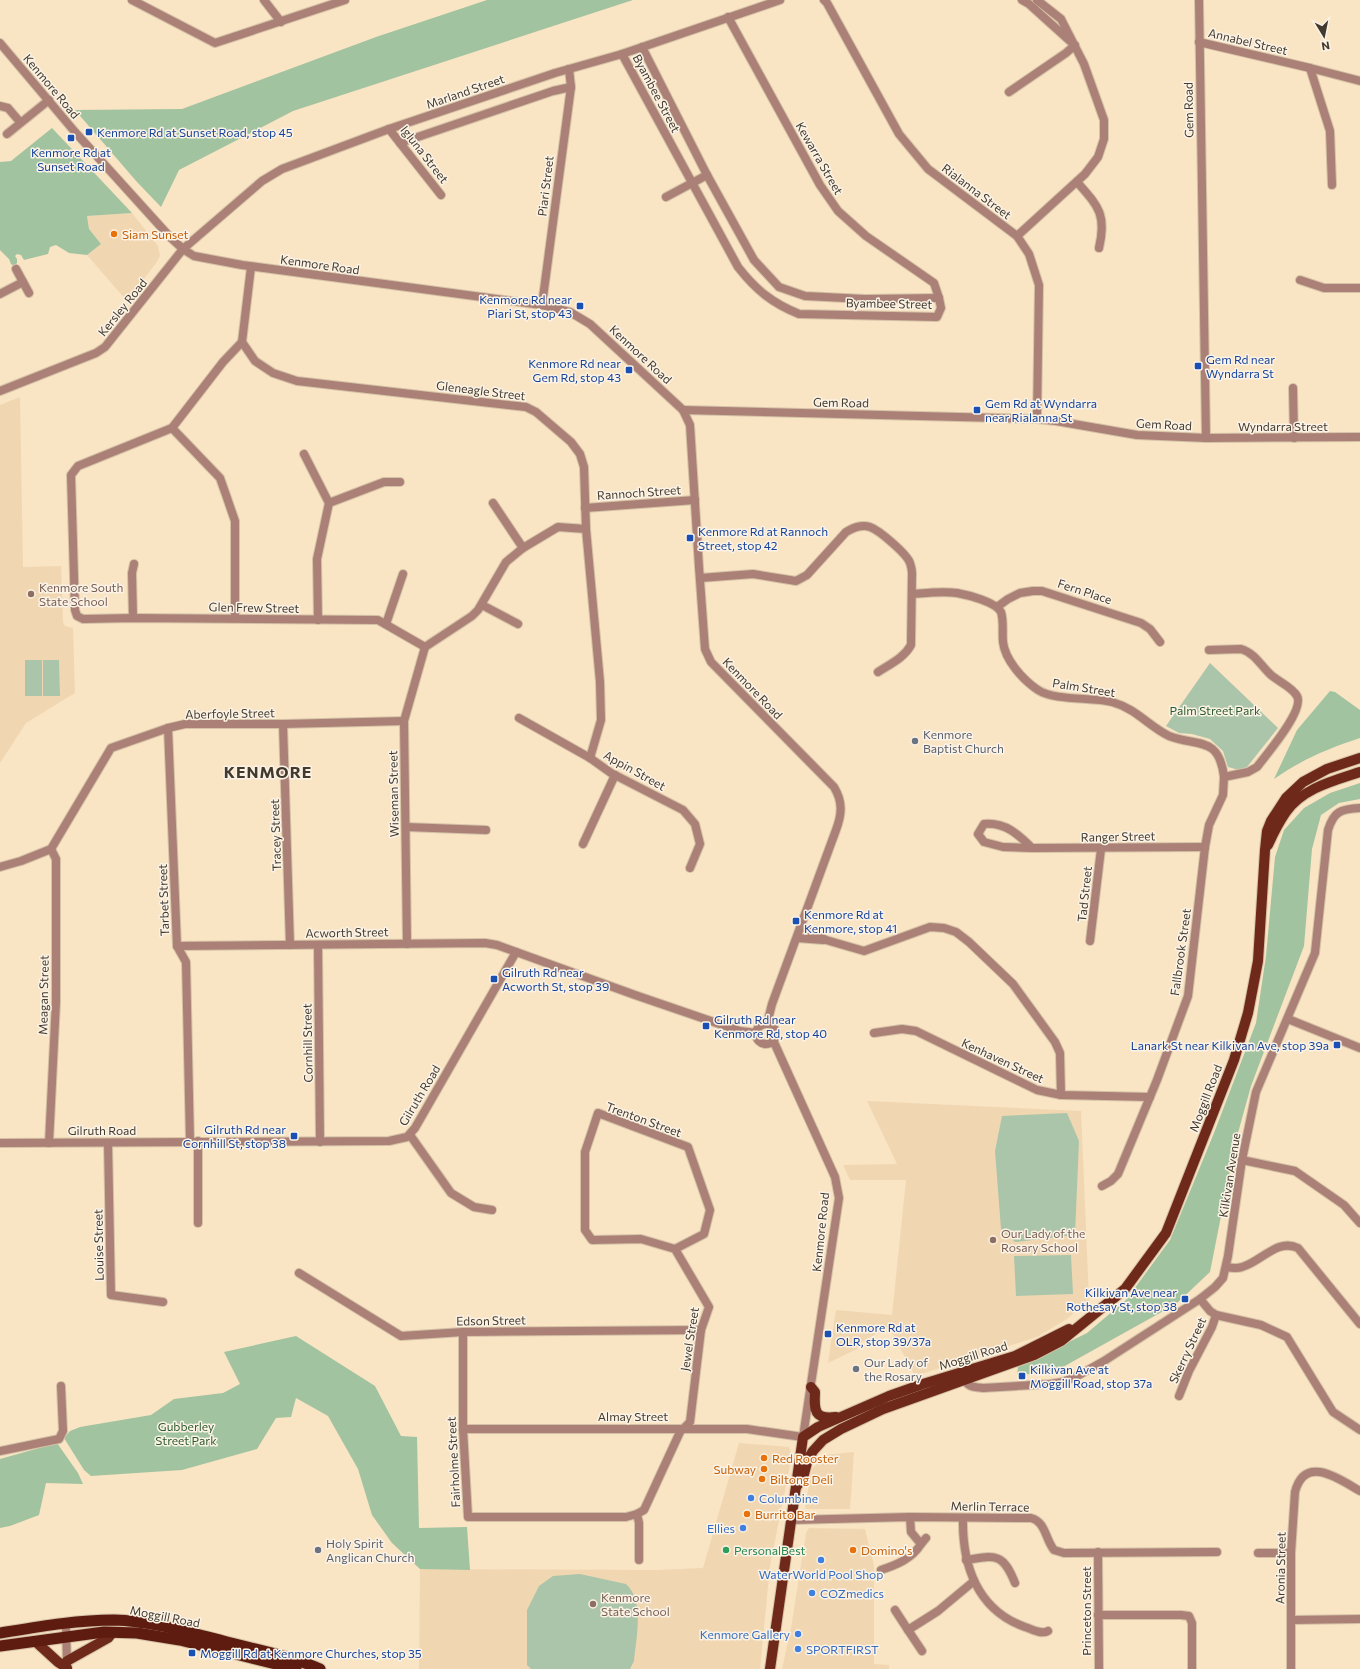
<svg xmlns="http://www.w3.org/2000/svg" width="1360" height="1669" font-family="Commissioner,sans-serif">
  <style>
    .built { fill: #f0d7b1 }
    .green { fill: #abc5aa }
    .forest { fill: #a2c3a0 }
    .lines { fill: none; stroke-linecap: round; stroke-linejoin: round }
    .minor-casing { stroke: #d5c2a6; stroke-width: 10 }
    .tertiary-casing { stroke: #d5c2a6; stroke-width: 10 }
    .primary-casing { stroke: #d5c2a6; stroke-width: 12 }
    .trunk-casing { stroke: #d5c2a6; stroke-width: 13 }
    .minor { stroke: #aa8077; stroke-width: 8 }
    .tertiary { stroke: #aa8077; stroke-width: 8 }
    .primary { stroke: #6e291b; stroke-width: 10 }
    .trunk { stroke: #5e1c10; stroke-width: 11 }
    .transit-dot { fill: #1a4fb4; stroke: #fcf3e7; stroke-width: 1.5 }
    .food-dot { fill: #e8710a; stroke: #fcf3e7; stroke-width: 1.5 }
    .education-dot { fill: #8d6e63; stroke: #fcf3e7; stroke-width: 1.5 }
    .worship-dot { fill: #6b7280; stroke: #fcf3e7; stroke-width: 1.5 }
    .shop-dot { fill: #3f7fe0; stroke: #fcf3e7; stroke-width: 1.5 }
    .leisure-dot { fill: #2e9e5b; stroke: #fcf3e7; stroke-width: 1.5 }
    .labels { text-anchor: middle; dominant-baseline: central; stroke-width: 3; stroke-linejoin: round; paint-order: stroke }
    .street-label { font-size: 12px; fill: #433a2e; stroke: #fcf3e7 }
    .transit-label { font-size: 12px; fill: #164399; stroke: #fcf3e7; text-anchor: start }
    .food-label { font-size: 12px; fill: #c56008; stroke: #fcf3e7; text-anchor: start }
    .education-label { font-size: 12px; fill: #785e54; stroke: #fcf3e7; text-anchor: start }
    .park-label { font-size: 12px; fill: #2a592b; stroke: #fcf3e7 }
    .worship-label { font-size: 12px; fill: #5b616d; stroke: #fcf3e7; text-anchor: start }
    .shop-label { font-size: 12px; fill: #366cbe; stroke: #fcf3e7; text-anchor: start }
    .leisure-label { font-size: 12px; fill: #27864d; stroke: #fcf3e7; text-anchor: start }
    .district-label { font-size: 16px; font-weight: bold; letter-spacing: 1px; fill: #433a2e; stroke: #fcf3e7 }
  </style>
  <rect width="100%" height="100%" fill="#f9e4c4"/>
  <g class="built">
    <path d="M132 213 158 246 160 256 156 263 127 301 87 255 101 244 89 229 87 216Z"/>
    <path d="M20 397 23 567 61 566 63 622 65 626 73 628 75 693 26 723 0 763V405Z"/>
    <path d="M867 1101 1081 1111 1089 1300 1067 1319 1037 1337 915 1376 890 1329 886 1327 877 1328 876 1334 858 1344 857 1349 828 1363 836 1310 892 1315 906 1180H850L843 1165 897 1164Z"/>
    <path d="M739 1443 789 1447 792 1455 770 1566 760 1669H419L420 1569 656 1570 703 1568Z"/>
    <path d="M854 1452 850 1509H806L805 1507 812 1469 825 1455Z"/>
    <path d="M809 1528 865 1529 874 1566V1664L889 1665V1669H782L791 1628 806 1533Z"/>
  </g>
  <g class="green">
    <rect x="25" y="660" width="17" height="36"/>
    <path d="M43 660H59L60 696H43Z"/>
    <path d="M1210 663 1278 728 1247 767 1239 770 1228 767 1223 751 1210 739 1192 734 1179 733 1166 726Z"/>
    <path d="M1067 1113 1079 1141 1075 1235 1015 1242 1001 1229 995 1151 1002 1116Z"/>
    <path d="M1071 1255 1073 1294 1016 1296 1014 1256Z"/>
    <path d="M580 1574 626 1584C645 1601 636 1639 634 1661L630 1669H531L527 1665V1610L539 1586 553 1576Z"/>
  </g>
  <g class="forest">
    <path d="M487 0H633L293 111 179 170 161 207 137 182 75 110 182 109 376 37Z"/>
    <path d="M52 128 132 213 87 216 89 229 101 244 87 255 69 253 56 245 50 247 48 254 24 260 21 255 17 254 15 256 17 259V263L14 266 11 264 9 259 0 250V162L11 161Z"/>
    <path d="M1330 691 1335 692 1360 710V738C1327 749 1303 759 1274 779L1297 730Z"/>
    <path d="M1360 783V799L1339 803 1321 815 1312 849 1304 946 1251 1086 1236 1140 1210 1272 1176 1304 1054 1372 1017 1375 1018 1367 1087 1333 1126 1300 1170 1240 1214 1133 1256 1023 1266 956 1275 857 1284 830 1304 808 1330 793Z"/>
    <path d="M296 1336 375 1386 401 1436 417 1437 419 1528 467 1527 470 1570 420 1569 392 1543 372 1515 358 1469 328 1416 296 1398 291 1417 276 1418 257 1449 182 1470 91 1476 84 1470 64 1438 70 1431 80 1427 151 1415 174 1399 223 1393 240 1384 224 1352Z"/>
    <path d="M57 1443 78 1473 83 1484 46 1483 39 1515 10 1526 0 1528V1459Z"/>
  </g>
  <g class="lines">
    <g class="minor-casing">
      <g id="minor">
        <path d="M132 0 215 43 345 0"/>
        <path d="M264 0 281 22"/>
        <path d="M824 0 827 3 899 134 928 169 1017 236 1029 254 1039 285 1037 419"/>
        <path d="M1022 0 1029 4 1070 41"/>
        <path d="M1199 0 1206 438"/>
        <path d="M1199 42 1310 68 1360 81"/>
        <path d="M642 47 707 175 754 260 779 287 805 296 865 299 939 298"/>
        <path d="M622 54 738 267C756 290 772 303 799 314L937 317 941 308 939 298 934 283 866 236 838 211 820 185 728 17"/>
        <path d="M1310 68 1330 131 1332 185"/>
        <path d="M1009 92 1066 53 1075 45"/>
        <path d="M0 106 8 108 20 122"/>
        <path d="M389 129 441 195"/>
        <path d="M7 134 49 100"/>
        <path d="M400 143 553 91 571 87"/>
        <path d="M1077 182C1098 206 1107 214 1099 248"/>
        <path d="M666 197 707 175"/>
        <path d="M1017 236 1085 174 1098 157 1104 139V120L1084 64 1061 19 1037 0"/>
        <path d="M251 267 242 342 255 361 273 373 297 381 526 407 536 412 571 442 580 454 584 467 586 529 600 682 601 720 590 758"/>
        <path d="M16 269 29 293"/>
        <path d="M1300 280 1324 288H1360"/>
        <path d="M0 294 23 282"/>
        <path d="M542 305 571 87 569 69"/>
        <path d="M242 342 223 362 172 428 78 466 71 475 75 610 77 616 83 619 133 618 378 620 425 647"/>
        <path d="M1293 388 1294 438"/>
        <path d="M0 391 96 353 105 347 183 249 262 181 282 169 389 129 555 73 622 54 780 0"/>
        <path d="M683 410 1037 419 1056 421 1137 435 1206 438 1360 437"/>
        <path d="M172 428 220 478 226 495 235 521V618"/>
        <path d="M304 454 329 503"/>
        <path d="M493 503 523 548"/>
        <path d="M585 508 695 500"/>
        <path d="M700 578 753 574 796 581 807 575 846 532C853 528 861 524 870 527 879 530 907 554 910 563 911 566 912 570 912 573L911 645C904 658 890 664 878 672"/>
        <path d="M912 594C926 593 943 591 957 593 968 595 996 602 1001 612 1004 621 1002 633 1003 642 1005 660 1023 680 1038 690 1055 701 1091 697 1112 702 1137 709 1147 725 1169 736 1197 747 1219 735 1224 777L1248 772 1257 767C1266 755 1305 710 1297 696 1292 687 1279 682 1271 675 1261 666 1255 653 1241 649L1209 650"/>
        <path d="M482 605 518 624"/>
        <path d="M997 607 1008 599 1020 593 1033 591H1042L1141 623 1150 629 1160 642"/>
        <path d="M133 618 132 573 134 564"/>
        <path d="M318 620 317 559 329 503 384 482H400"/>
        <path d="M386 624 403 574"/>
        <path d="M425 647 472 616 478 610 506 562 523 548 558 527 586 529"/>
        <path d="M519 718 590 758 611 773 683 810 695 824 700 844 690 868"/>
        <path d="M283 724 290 945"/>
        <path d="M168 728 177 946 186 962 190 1141"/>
        <path d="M406 827 486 830"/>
        <path d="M583 844 615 775"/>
        <path d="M1032 848 1003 847 984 842 978 834 984 824C1005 822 1018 834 1032 848L1205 847"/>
        <path d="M0 867 21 861 51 849 111 748 168 728 185 724H283L404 721"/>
        <path d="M801 926 826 940 864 951 930 927 944 928 956 932 969 942 1013 984 1055 1042 1060 1053 1061 1095"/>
        <path d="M797 938 823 940"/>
        <path d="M1090 941 1101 849"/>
        <path d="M407 944 404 721 425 647"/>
        <path d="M318 945 320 1142"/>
        <path d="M177 946 485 943 497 945 635 995 740 1031 756 1033"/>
        <path d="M1288 1019 1360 1048"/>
        <path d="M874 1033 902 1029 916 1031 1037 1090 1061 1095 1150 1097"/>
        <path d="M410 1135 451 1193 474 1207 492 1210"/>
        <path d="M0 1143 389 1141 407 1137 415 1128 516 952"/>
        <path d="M49 1143 56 1002V859L51 849"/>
        <path d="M108 1143 111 1295 163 1302"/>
        <path d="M1242 1160 1295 1171 1344 1205 1360 1223"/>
        <path d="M1102 1186 1111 1181 1118 1174 1157 1080 1188 996 1205 847 1209 825 1223 795 1224 777"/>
        <path d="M198 1223V1141"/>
        <path d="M1226 1267C1231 1268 1237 1269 1242 1267 1261 1262 1277 1238 1298 1248L1360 1324"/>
        <path d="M299 1273 401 1336 463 1332 701 1330"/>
        <path d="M1200 1299 1210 1311 1216 1315 1261 1325 1287 1337 1333 1412 1360 1430"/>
        <path d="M463 1332V1429L468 1517H626L637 1514"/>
        <path d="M963 1376C966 1387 973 1387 983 1388L1050 1384 1063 1382 1079 1375 1104 1361 1200 1299 1215 1287 1223 1278 1228 1256 1242 1160 1256 1092 1315 953 1328 830C1334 811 1341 809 1360 808"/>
        <path d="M1179 1396 1189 1371 1212 1327 1216 1315"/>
        <path d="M463 1429H747L803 1437"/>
        <path d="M0 1451 59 1439 63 1431 61 1386"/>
        <path d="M963 1518C962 1565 977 1610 1025 1627 1032 1629 1041 1635 1048 1631"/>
        <path d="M792 1520 910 1517 1031 1518C1046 1522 1045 1539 1054 1550L1064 1553 1217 1552"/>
        <path d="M921 1544 926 1538"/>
        <path d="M1098 1552 1099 1669"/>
        <path d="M1258 1553H1291"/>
        <path d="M639 1560V1523L637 1514 644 1510 680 1432 690 1422 701 1330 709 1307 675 1249 641 1239 592 1240 585 1230V1152L598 1113 688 1147 710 1210 704 1234 675 1249"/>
        <path d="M966 1560C996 1555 1003 1553 1015 1583"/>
        <path d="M881 1570C896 1565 912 1559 921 1544L911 1532 910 1517"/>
        <path d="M895 1610 908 1630 938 1611 974 1581"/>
        <path d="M1098 1615H1181L1189 1616 1192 1623V1669"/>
        <path d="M1291 1620 1360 1619"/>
        <path d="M66 1624 67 1666"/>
        <path d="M908 1630 922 1651"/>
        <path d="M1291 1669V1553L1295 1492C1305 1454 1339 1479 1360 1491"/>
      </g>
    </g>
    <g class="tertiary-casing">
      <g id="tertiary">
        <path d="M0 43 75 132 170 237 183 249 194 256 242 265 542 305 570 312 590 324 683 410 690 425 699 567 705 649 711 662 834 787C843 802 842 814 836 830L772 1004 767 1024"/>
        <circle cx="766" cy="1034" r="10"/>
        <path d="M773 1040 835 1177 839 1198 803 1437"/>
      </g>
    </g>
    <g class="primary-casing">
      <g id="primary">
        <path d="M1268 845C1273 834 1279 822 1286 812 1303 788 1333 781 1360 772"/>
        <path d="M811 1387 815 1392C814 1410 814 1420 836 1417"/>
        <path d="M796 1487 803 1478 808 1459 813 1451 823 1440 841 1429 883 1409 1034 1355 1061 1341 1125 1289 1166 1233 1234 1060 1248 1013 1258 961 1265 850 1267 831 1271 821 1286 798 1303 782 1327 769 1360 758"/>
        <path d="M35 1641 58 1662 67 1668"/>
        <path d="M67 1661 108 1638 113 1632"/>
        <path d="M770 1669 803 1437 818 1427 889 1396 923 1384 1015 1356 1069 1329"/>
      </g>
    </g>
    <g class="trunk-casing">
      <g id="trunk">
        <path d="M0 1633C37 1627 76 1620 114 1620 152 1621 191 1633 227 1642 258 1650 291 1656 320 1669"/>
        <path d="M0 1646 104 1632 137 1633 180 1640 296 1669"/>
      </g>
    </g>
    <use href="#minor" class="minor"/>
    <use href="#tertiary" class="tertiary"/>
    <use href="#primary" class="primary"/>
    <use href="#trunk" class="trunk"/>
  </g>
  <g class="transit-dot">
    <rect x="85" y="128" width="8" height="8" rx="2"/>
    <rect x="67" y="134" width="8" height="8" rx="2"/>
    <rect x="576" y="302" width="8" height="8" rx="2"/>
    <rect x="1194" y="362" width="8" height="8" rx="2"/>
    <rect x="625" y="366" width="8" height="8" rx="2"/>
    <rect x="973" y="406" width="8" height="8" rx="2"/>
    <rect x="686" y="534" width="8" height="8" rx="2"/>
    <rect x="792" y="917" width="8" height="8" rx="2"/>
    <rect x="490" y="975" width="8" height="8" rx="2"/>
    <rect x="702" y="1022" width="8" height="8" rx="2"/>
    <rect x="1333" y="1041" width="8" height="8" rx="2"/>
    <rect x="290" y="1132" width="8" height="8" rx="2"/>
    <rect x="1181" y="1295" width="8" height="8" rx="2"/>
    <rect x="824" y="1330" width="8" height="8" rx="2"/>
    <rect x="1018" y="1372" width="8" height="8" rx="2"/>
    <rect x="188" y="1649" width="8" height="8" rx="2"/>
  </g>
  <g class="food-dot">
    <circle cx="114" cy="234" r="4"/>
    <circle cx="764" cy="1458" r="4"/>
    <circle cx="764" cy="1469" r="4"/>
    <circle cx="762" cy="1479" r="4"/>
    <circle cx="747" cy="1514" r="4"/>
    <circle cx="853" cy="1550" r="4"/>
  </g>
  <g class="education-dot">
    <circle cx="31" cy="594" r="4"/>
    <circle cx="993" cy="1240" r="4"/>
    <circle cx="593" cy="1604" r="4"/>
  </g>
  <g class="worship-dot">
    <circle cx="915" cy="741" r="4"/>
    <circle cx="856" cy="1369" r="4"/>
    <circle cx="318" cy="1550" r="4"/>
  </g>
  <g class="shop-dot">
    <circle cx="751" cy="1498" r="4"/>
    <circle cx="743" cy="1528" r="4"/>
    <circle cx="821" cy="1560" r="4"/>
    <circle cx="812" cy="1593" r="4"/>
    <circle cx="798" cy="1634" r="4"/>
    <circle cx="798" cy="1649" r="4"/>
  </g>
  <circle class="leisure-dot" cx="726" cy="1550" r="4"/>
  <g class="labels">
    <g class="street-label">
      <text transform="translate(1248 41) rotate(13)">Annabel Street</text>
      <text transform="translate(52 86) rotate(50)">Kenmore Road</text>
      <text transform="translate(465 91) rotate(-19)">Marland Street</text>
      <text transform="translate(657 93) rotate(62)">Byambee Street</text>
      <text transform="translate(1188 110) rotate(-91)">Gem Road</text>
      <text transform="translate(425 154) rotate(52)">Igluna Street</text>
      <text transform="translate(820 158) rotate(60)">Kewarra Street</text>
      <text transform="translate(545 186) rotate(-83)">Piari Street</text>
      <text transform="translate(977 191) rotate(37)">Rialanna Street</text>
      <text transform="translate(320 264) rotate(8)">Kenmore Road</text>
      <text transform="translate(889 303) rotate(1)">Byambee Street</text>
      <text transform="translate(122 307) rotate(-51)">Kersley Road</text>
      <text transform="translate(641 354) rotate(43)">Kenmore Road</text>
      <text transform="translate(481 390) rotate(7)">Gleneagle Street</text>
      <text transform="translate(841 402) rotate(1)">Gem Road</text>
      <text transform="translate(1164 424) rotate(3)">Gem Road</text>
      <text x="1283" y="426">Wyndarra Street</text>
      <text transform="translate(639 492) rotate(-4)">Rannoch Street</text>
      <text transform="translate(1085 591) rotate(18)">Fern Place</text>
      <text transform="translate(254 607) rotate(1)">Glen Frew Street</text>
      <text transform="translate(1084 687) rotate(9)">Palm Street</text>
      <text transform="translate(753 688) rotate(46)">Kenmore Road</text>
      <text transform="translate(230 713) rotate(-1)">Aberfoyle Street</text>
      <text transform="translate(635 770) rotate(29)">Appin Street</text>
      <text transform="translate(393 794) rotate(-91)">Wiseman Street</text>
      <text transform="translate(275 835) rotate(-92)">Tracey Street</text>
      <text transform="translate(1118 836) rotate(-1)">Ranger Street</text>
      <text transform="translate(1084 894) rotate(-84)">Tad Street</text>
      <text transform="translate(163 900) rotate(-92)">Tarbet Street</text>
      <text transform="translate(347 932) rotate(-1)">Acworth Street</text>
      <text transform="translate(1180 952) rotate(-82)">Fallbrook Street</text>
      <text transform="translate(43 995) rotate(-89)">Meagan Street</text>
      <text transform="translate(307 1043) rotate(-91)">Cornhill Street</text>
      <text transform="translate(1003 1060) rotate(25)">Kenhaven Street</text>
      <text transform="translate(419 1095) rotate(-59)">Gilruth Road</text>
      <text transform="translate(1205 1098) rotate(-69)">Moggill Road</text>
      <text transform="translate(644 1119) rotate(20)">Trenton Street</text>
      <text x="102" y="1130">Gilruth Road</text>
      <text transform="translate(1229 1175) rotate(-81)">Kilkivan Avenue</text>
      <text transform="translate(820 1232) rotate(-84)">Kenmore Road</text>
      <text transform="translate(98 1245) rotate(-91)">Louise Street</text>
      <text transform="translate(491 1320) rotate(-1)">Edson Street</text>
      <text transform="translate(689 1339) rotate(-81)">Jewel Street</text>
      <text transform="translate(1187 1350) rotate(-65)">Skerry Street</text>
      <text transform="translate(973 1355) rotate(-17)">Moggill Road</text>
      <text x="633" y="1416">Almay Street</text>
      <text transform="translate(453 1462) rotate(-93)">Fairholme Street</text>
      <text transform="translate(990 1506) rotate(1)">Merlin Terrace</text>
      <text transform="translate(1280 1568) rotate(-89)">Aronia Street</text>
      <text transform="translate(1086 1611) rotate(-90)">Princeton Street</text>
      <text transform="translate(165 1616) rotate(11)">Moggill Road</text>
    </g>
    <g class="transit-label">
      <text x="97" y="132">Kenmore Rd at Sunset Road, stop 45</text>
      <text x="71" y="152" text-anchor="middle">Kenmore Rd at<tspan x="71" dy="14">Sunset Road</tspan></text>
      <text x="572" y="299" text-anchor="end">Kenmore Rd near<tspan x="572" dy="14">Piari St, stop 43</tspan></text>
      <text x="1206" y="359">Gem Rd near<tspan x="1206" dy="14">Wyndarra St</tspan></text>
      <text x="621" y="363" text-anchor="end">Kenmore Rd near<tspan x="621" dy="14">Gem Rd, stop 43</tspan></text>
      <text x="985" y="403">Gem Rd at Wyndarra<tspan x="985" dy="14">near Rialanna St</tspan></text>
      <text x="698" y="531">Kenmore Rd at Rannoch<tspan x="698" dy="14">Street, stop 42</tspan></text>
      <text x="804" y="914">Kenmore Rd at<tspan x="804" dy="14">Kenmore, stop 41</tspan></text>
      <text x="502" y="972">Gilruth Rd near<tspan x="502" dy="14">Acworth St, stop 39</tspan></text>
      <text x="714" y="1019">Gilruth Rd near<tspan x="714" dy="14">Kenmore Rd, stop 40</tspan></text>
      <text x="1329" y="1045" text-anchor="end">Lanark St near Kilkivan Ave, stop 39a</text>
      <text x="286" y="1129" text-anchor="end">Gilruth Rd near<tspan x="286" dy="14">Cornhill St, stop 38</tspan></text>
      <text x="1177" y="1292" text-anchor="end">Kilkivan Ave near<tspan x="1177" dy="14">Rothesay St, stop 38</tspan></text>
      <text x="836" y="1327">Kenmore Rd at<tspan x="836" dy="14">OLR, stop 39/37a</tspan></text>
      <text x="1030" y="1369">Kilkivan Ave at<tspan x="1030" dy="14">Moggill Road, stop 37a</tspan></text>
      <text x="200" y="1653">Moggill Rd at Kenmore Churches, stop 35</text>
    </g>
    <g class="food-label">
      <text x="122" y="234">Siam Sunset</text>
      <text x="772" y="1458">Red Rooster</text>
      <text x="756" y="1469" text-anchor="end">Subway</text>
      <text x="770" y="1479">Biltong Deli</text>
      <text x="755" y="1514">Burrito Bar</text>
      <text x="861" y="1550">Domino's</text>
    </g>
    <g class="education-label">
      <text x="39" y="587">Kenmore South<tspan x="39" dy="14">State School</tspan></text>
      <text x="1001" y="1233">Our Lady of the<tspan x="1001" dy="14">Rosary School</tspan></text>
      <text x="601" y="1597">Kenmore<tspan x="601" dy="14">State School</tspan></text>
    </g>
    <g class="park-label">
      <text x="1215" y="710">Palm Street Park</text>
      <text x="186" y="1426">Gubberley<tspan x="186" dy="14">Street Park</tspan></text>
    </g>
    <g class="worship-label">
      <text x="923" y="734">Kenmore<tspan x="923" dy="14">Baptist Church</tspan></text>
      <text x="864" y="1362">Our Lady of<tspan x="864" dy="14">the Rosary</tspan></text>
      <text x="326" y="1543">Holy Spirit<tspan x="326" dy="14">Anglican Church</tspan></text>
    </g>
    <g class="shop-label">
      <text x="759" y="1498">Columbine</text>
      <text x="735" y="1528" text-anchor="end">Ellies</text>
      <text x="821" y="1574" text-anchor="middle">WaterWorld Pool Shop</text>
      <text x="820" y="1593">COZmedics</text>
      <text x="790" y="1634" text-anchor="end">Kenmore Gallery</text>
      <text x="806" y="1649">SPORTFIRST</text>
    </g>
    <g class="leisure-label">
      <text x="734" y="1550">PersonalBest</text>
    </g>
    <g class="district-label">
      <text x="268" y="771">KENMORE</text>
    </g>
  </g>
  <g transform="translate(1324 36) rotate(170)" stroke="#fcf3e7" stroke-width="3" paint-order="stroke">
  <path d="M0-3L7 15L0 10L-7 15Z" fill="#433a2e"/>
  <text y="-6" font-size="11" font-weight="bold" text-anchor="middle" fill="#433a2e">N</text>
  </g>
</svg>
